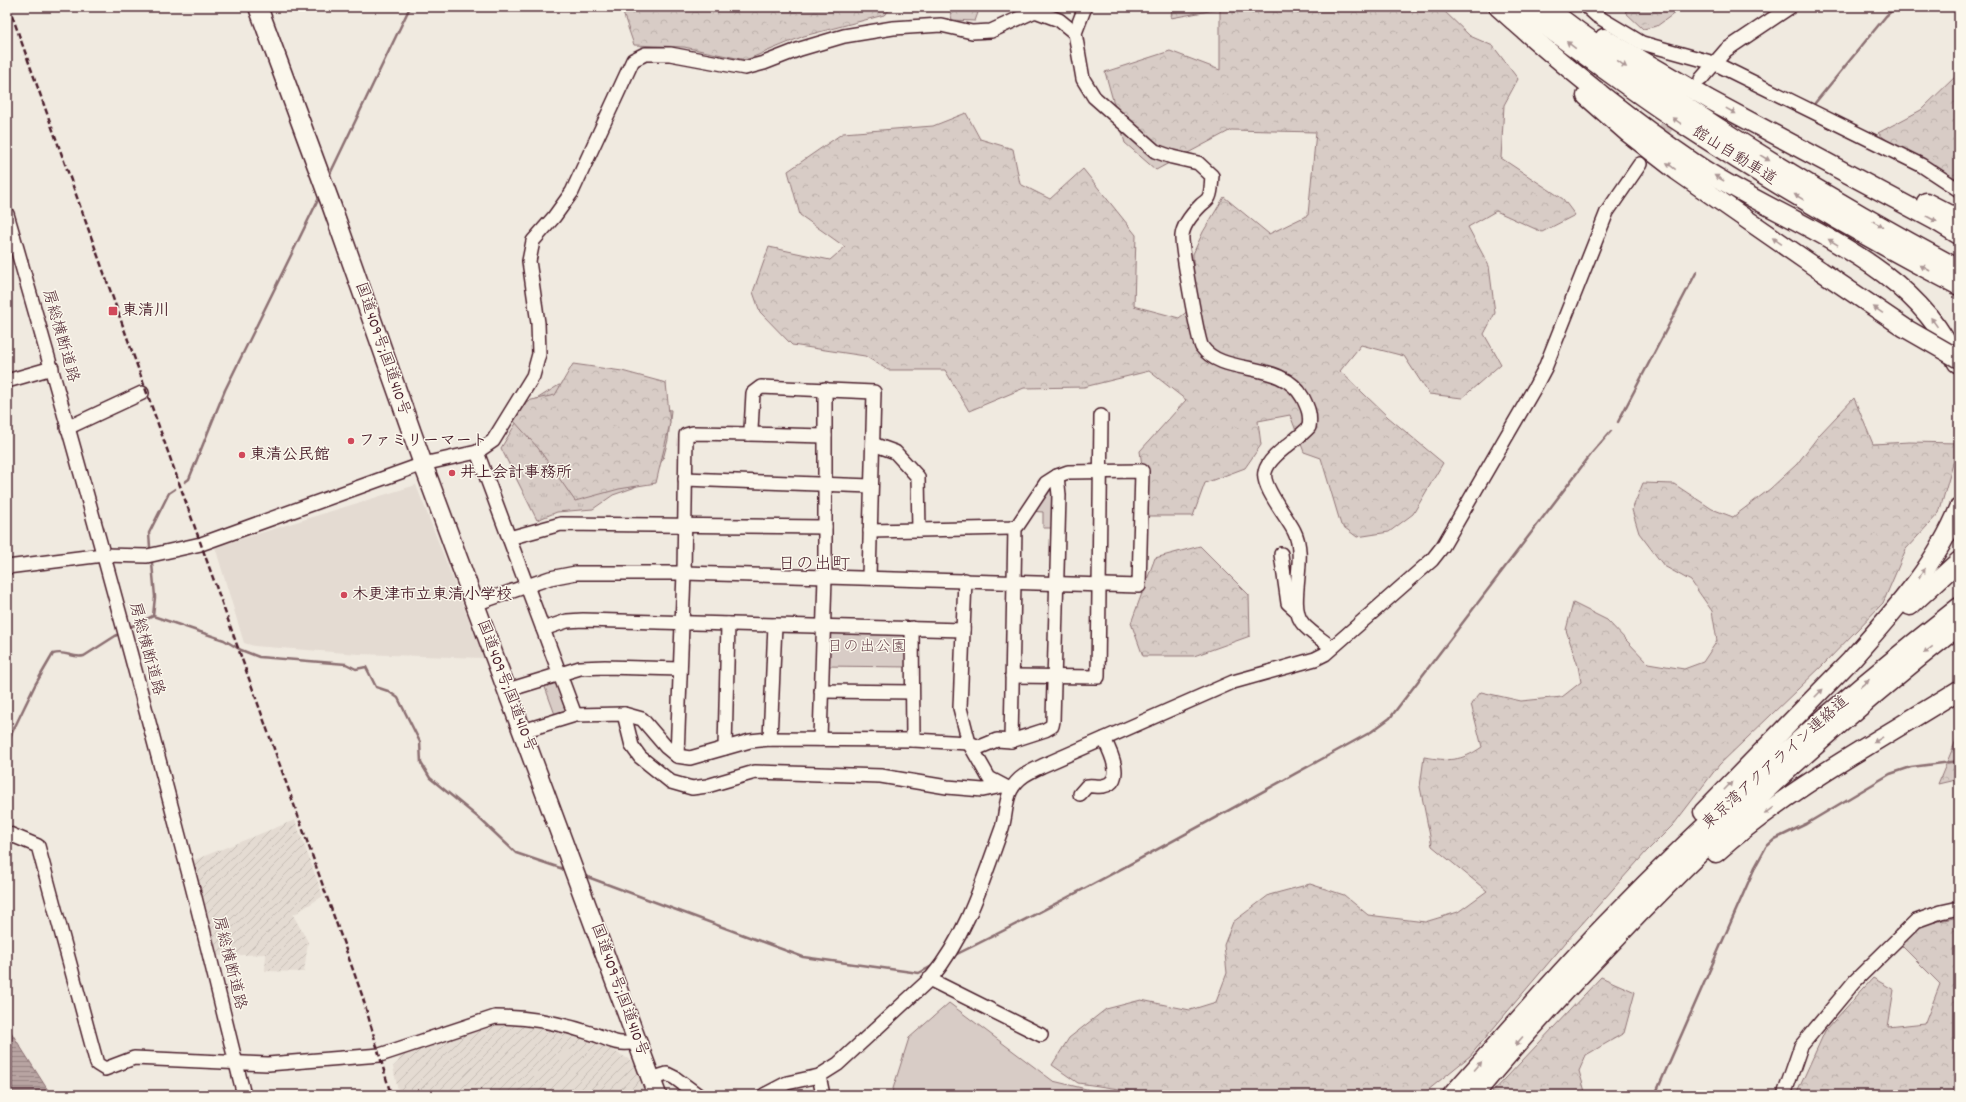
<svg xmlns="http://www.w3.org/2000/svg" width="1966" height="1102" font-family="Dekko,'Klee One',sans-serif">
  <style>
    .built { fill: #e4dbd2 }
    .industrial { fill: url(#industrial-furrows) }
    .grass { fill: url(#grass-tufts); stroke: #917678 }
    .forest { fill: url(#forest-crowns); stroke: #917678 }
    .green { fill: #d8ccc6; stroke: #917678 }
    .water { fill: url(#water-rules); stroke: #8c6f72 }
    .lines { fill: none; stroke-linecap: round; stroke-linejoin: round }
    .stream { stroke: #8c6f72; stroke-width: 2.5 }
    .minor-tunnel { stroke: #cfc1bc; stroke-width: 13; stroke-dasharray: 13 6; stroke-linecap: butt }
    .minor-casing { stroke: #4a1f2b; stroke-width: 16 }
    .highway-casing { stroke: #4a1f2b; stroke-width: 21 }
    .minor { stroke: #fbf7ec; stroke-width: 13 }
    .highway { stroke: #fbf7ec; stroke-width: 18 }
    .rail { stroke: #4a1f2b; stroke-width: 2.5; stroke-dasharray: 6 3; stroke-linecap: butt }
    .highway-bridge-casing { stroke: #4a1f2b; stroke-width: 21; stroke-linecap: butt }
    .highway-bridge { stroke: #fbf7ec; stroke-width: 18 }
    .oneway { fill: #ab9695 }
    .poi-dot { fill: #d1495b; stroke: #fbf7ec; stroke-width: 1.5 }
    .labels { text-anchor: middle; dominant-baseline: central; stroke-width: 3; stroke-linejoin: round; paint-order: stroke }
    .street-label { font-size: 16px; fill: #4a1f2b; stroke: #fbf7ec }
    .poi-label { font-size: 16px; font-weight: bold; fill: #4a1f2b; stroke: #fbf7ec; text-anchor: start }
    .park-label { font-size: 16px; fill: #6e4a52; stroke: #fbf7ec }
    .quarter-label { font-size: 18px; fill: #4a1f2b; stroke: #fbf7ec }
  </style>
  <defs>
    <pattern id="industrial-furrows" width="10" height="10" patternUnits="userSpaceOnUse"><rect width="10" height="10" fill="#e4dbd2"/><path d="M-1 1l2-2M0 10L10 0M9 11l2-2" fill="none" stroke="#c5bcb4"/></pattern>
    <pattern id="grass-tufts" width="24" height="20" patternUnits="userSpaceOnUse"><rect width="24" height="20" fill="#d8ccc6"/><path d="M3 7l-1-3M5 7V3M7 7l1-3M15 17l-1-3M17 17v-4M19 17l1-3" fill="none" stroke="#bbafaa"/></pattern>
    <pattern id="forest-crowns" width="20" height="18" patternUnits="userSpaceOnUse"><rect width="20" height="18" fill="#d8ccc6"/><path d="M2 6a3 3 0 1 1 6 0M12 15a3 3 0 1 1 6 0" fill="none" stroke="#bbafaa"/></pattern>
    <pattern id="water-rules" width="6" height="5" patternUnits="userSpaceOnUse"><rect width="6" height="5" fill="#b8a4a2"/><path d="M0 2.5h6" fill="none" stroke="#988584"/></pattern>
  </defs>
  <rect width="100%" height="100%" fill="#f0eae0"/>
  <filter id="ink" filterUnits="userSpaceOnUse"><feTurbulence type="fractalNoise" baseFrequency=".025" numOctaves="2"/><feDisplacementMap in="SourceGraphic" scale="8" xChannelSelector="R" yChannelSelector="G"/><feConvolveMatrix kernelMatrix="1 2 1 2 8 2 1 2 1" color-interpolation-filters="sRGB"/></filter>
  <g filter="url(#ink)">
    <path class="built" d="M416 485 484 658 359 654 254 646 244 643 215 547Z"/>
    <g class="industrial">
      <path d="M295 820 323 896 293 915 308 942 304 972 265 971 266 954 218 956 192 861Z"/>
      <path d="M502 1022 594 1039 635 1063 645 1095H399L393 1067 398 1062 401 1052Z"/>
    </g>
    <path class="grass" d="M559 385C596 392 633 402 671 410L668 440 663 459 651 478 633 488 613 495 593 509 557 512 537 520 501 448 527 405Z"/>
    <g class="forest">
      <path d="M621 7H893L884 15 804 36 746 60 684 47 634 45Z"/>
      <path d="M949 7H980L975 21 952 20Z"/>
      <path d="M1172 7H1440L1470 36 1493 46 1518 79 1504 105 1501 158 1563 199 1575 215 1542 232 1496 211 1468 227 1489 266 1495 313 1484 334 1501 364 1462 398 1429 394 1404 356 1361 345 1340 371 1388 417 1443 463 1413 514 1389 532 1357 537 1341 525 1321 458 1304 452 1290 415 1258 421 1261 445 1245 468 1205 483 1193 516H1149L1140 451 1186 400 1149 371 1084 387 1024 388 969 411 945 370H888L865 356 792 345 760 312 753 292 769 247 830 260 845 247 800 215 788 171 843 133 933 126 966 113 980 139 1013 149 1020 184 1050 199 1083 169 1136 235 1134 306 1179 318 1194 306 1193 254 1203 232 1224 197 1269 234 1308 215 1316 132 1231 130 1156 170 1125 143 1105 72 1170 51 1220 70V9L1171 18Z"/>
      <path d="M1632 7H1683L1657 26 1643 29 1625 12Z"/>
      <path d="M1959 73V192L1949 190 1878 133 1921 110Z"/>
      <path d="M573 364 622 371 666 383 670 423 656 483 619 489 575 501 538 448 514 421 527 401 555 395Z"/>
      <path d="M1854 398 1873 444 1909 442 1959 443 1939 513 1906 549 1883 603 1824 664 1719 765 1674 824 1646 852 1572 935 1470 1056 1422 1095H1160L1078 1083 1052 1065 1069 1038 1106 1009 1141 1000 1190 1010 1216 1002 1227 973 1224 945 1233 922 1269 895 1310 884 1344 895 1368 915 1425 922 1458 912 1487 891 1432 846 1420 787 1424 757C1449 761 1460 762 1482 747L1471 704 1481 692 1521 701 1562 697 1581 682 1578 666 1566 630 1573 603 1607 620 1648 663 1684 669 1703 662 1717 641 1712 611 1691 581 1664 566 1639 533 1632 510 1643 483 1674 484 1712 509 1733 517 1770 489 1797 464 1820 434Z"/>
      <path d="M1200 546 1249 595 1250 636 1194 656H1143L1131 623 1155 558Z"/>
      <path d="M1959 733V779L1938 784Z"/>
      <path d="M1959 917V1095H1796L1825 1031 1873 978 1894 990 1888 1027 1925 1023 1940 984 1902 946 1895 930Z"/>
      <path d="M1601 977 1635 992 1624 1033 1586 1055 1579 1071 1586 1095H1490Z"/>
      <path d="M801 1090 816 1095H786Z"/>
    </g>
    <g class="green">
      <path d="M1057 476 1058 528H1043V512L1028 511Z"/>
      <path d="M823 626 912 628V667L822 666Z"/>
      <path d="M560 673 575 715 557 720 542 679Z"/>
      <path d="M949 1003 1053 1081 1111 1095H891L909 1038Z"/>
    </g>
    <path class="water" d="M7 1029 11 1032 51 1095H7Z"/>
    <g class="lines">
      <g class="stream">
        <path d="M1815 103 1886 16 1896 7"/>
        <path d="M329 176 410 7"/>
        <path d="M1618 422 1697 271"/>
        <path d="M185 482 189 479 225 390 320 196"/>
        <path d="M150 547 149 533 169 493 175 489"/>
        <path d="M152 563 155 597 153 616"/>
        <path d="M128 628 153 616 224 640 241 650 259 657 346 664 356 669 366 667 376 687 388 691 398 698 420 742 421 763 430 778 480 819 516 853 566 870"/>
        <path d="M7 743 35 685 53 654C66 650 72 659 84 656L120 633"/>
        <path d="M585 876 803 957 919 973 932 966"/>
        <path d="M957 954C1098 884 1234 807 1371 732L1390 718 1592 453 1611 431"/>
        <path d="M1655 1095 1755 867 1766 847 1775 839 1806 824 1890 774 1911 767 1959 761"/>
      </g>
      <path class="minor-tunnel" d="M1640 164 1677 112"/>
      <g class="minor-casing">
        <g id="minor">
          <path d="M1085 7 1075 33 1083 79 1094 97 1155 151 1172 157 1198 163 1212 176C1211 182 1212 191 1209 197 1208 200 1203 203 1201 205 1193 213 1183 224 1182 236 1181 246 1198 341 1202 347 1223 377 1282 359 1303 398 1308 408 1311 415 1309 427 1297 441 1269 455 1265 472 1261 486 1287 517 1294 531 1308 557 1288 601 1301 621 1306 630 1323 640 1331 647"/>
          <path d="M1587 7 1597 16 1642 43 1714 63 1921 165 1959 190"/>
          <path d="M1701 79 1726 50 1790 7"/>
          <path d="M7 214C69 428 129 643 185 859 206 938 224 1017 244 1095"/>
          <path d="M7 381 52 368"/>
          <path d="M67 428 142 393"/>
          <path d="M748 434 825 436"/>
          <path d="M477 452 575 715"/>
          <path d="M685 479 871 486"/>
          <path d="M870 531 919 530"/>
          <path d="M509 538 561 524 825 527"/>
          <path d="M1281 554 1288 603 1297 611"/>
          <path d="M7 567 103 555 147 556 201 544 423 464 477 452 493 441 533 376 539 354 538 323 529 261 533 241 554 217 572 192 633 60 645 54H670L745 68 764 63 800 49 844 36 893 28 941 25 972 32 991 31 1035 11 1059 20 1075 33"/>
          <path d="M965 580 960 708 969 743 989 778 1006 787"/>
          <path d="M475 604 550 578 576 573H684L1139 586 1142 471 1068 472 1057 476 1046 483 1018 525 1011 528 919 530 918 477 895 452 873 444"/>
          <path d="M912 628 913 740"/>
          <path d="M543 629 567 621 583 620 963 630"/>
          <path d="M1012 676 1098 677 1101 416"/>
          <path d="M508 690 580 668 605 667 680 669"/>
          <path d="M821 691 912 692"/>
          <path d="M624 714 632 746 640 757 671 782 692 788 707 786 755 772 881 776 947 787 983 790 1002 786"/>
          <path d="M523 731 575 715 624 714 642 719 666 747 677 756 690 758 750 741 770 739 913 740 969 743 980 747 997 740 1011 741 1045 730 1052 726 1053 721 1059 495 1057 476"/>
          <path d="M770 739 775 625"/>
          <path d="M820 739 825 577V389"/>
          <path d="M1011 741 1015 527"/>
          <path d="M725 748 728 624"/>
          <path d="M677 756 684 573 686 435 693 433 748 434 751 430 753 393 761 387 874 392 869 577"/>
          <path d="M1080 794 1087 786C1092 785 1098 787 1103 786 1126 782 1110 751 1104 739"/>
          <path d="M7 833 38 846 97 1064 105 1069 134 1058 268 1064 380 1055 495 1017C526 1017 560 1023 590 1033 611 1039 613 1046 638 1042"/>
          <path d="M929 979 1041 1035"/>
          <path d="M819 1076 823 1095"/>
          <path d="M651 1079 667 1074 675 1078 698 1095"/>
          <path d="M764 1095 787 1083 819 1076 838 1064 931 978C967 935 983 880 1002 828 1006 816 1005 801 1011 790 1018 777 1029 772 1042 766L1233 682 1315 659 1325 654 1432 560 1443 546 1535 387 1545 368 1607 212 1640 164"/>
          <path d="M1784 1095 1801 1046 1855 981 1916 921 1941 912 1959 908"/>
        </g>
      </g>
      <g class="highway-casing">
        <g id="highway">
          <path d="M258 7 332 207 423 464 657 1095"/>
          <path d="M1498 7C1560 63 1625 116 1694 163 1781 223 1914 258 1957 363"/>
          <path d="M1520 7C1575 48 1630 90 1687 127 1775 185 1866 238 1959 286"/>
          <path d="M1546 7C1676 106 1815 192 1959 269"/>
          <path d="M1604 38 1710 100 1936 221 1959 235"/>
          <path d="M1586 96 1628 133 1677 171 1821 271"/>
          <path d="M1926 202 1959 219"/>
          <path d="M1910 606 1959 561"/>
          <path d="M1703 812 1851 660C1891 614 1936 566 1959 508"/>
          <path d="M1716 853C1789 788 1876 742 1959 690"/>
          <path d="M1452 1095C1503 1038 1553 979 1606 924 1716 810 1834 705 1959 607"/>
          <path d="M1474 1095C1512 1049 1552 1005 1594 961 1707 840 1829 728 1959 626"/>
        </g>
      </g>
      <use href="#minor" class="minor"/>
      <use href="#highway" class="highway"/>
      <path class="rail" d="M9 7 362 995 391 1095"/>
      <g class="highway-bridge-casing">
        <path id="highway-bridge" d="M1821 271 1905 328 1959 359"/>
      </g>
      <use href="#highway-bridge" class="highway-bridge"/>
    </g>
    <defs><path id="oneway-solid" d="M-6-.8H1V-3.2L6.5 0L1 3.2V.8H-6Z"/></defs>
    <g class="oneway">
      <use href="#oneway-solid" transform="translate(1571 45) rotate(-143)"/>
      <use href="#oneway-solid" transform="translate(1622 64) rotate(36)"/>
      <use href="#oneway-solid" transform="translate(1731 111) rotate(29)"/>
      <use href="#oneway-solid" transform="translate(1677 121) rotate(-145)"/>
      <use href="#oneway-solid" transform="translate(1765 158) rotate(31)"/>
      <use href="#oneway-solid" transform="translate(1671 166) rotate(-142)"/>
      <use href="#oneway-solid" transform="translate(1719 178) rotate(-150)"/>
      <use href="#oneway-solid" transform="translate(1799 197) rotate(-149)"/>
      <use href="#oneway-solid" transform="translate(1932 219) rotate(28)"/>
      <use href="#oneway-solid" transform="translate(1878 224) rotate(29)"/>
      <use href="#oneway-solid" transform="translate(1777 241) rotate(-145)"/>
      <use href="#oneway-solid" transform="translate(1833 242) rotate(-149)"/>
      <use href="#oneway-solid" transform="translate(1925 268) rotate(-150)"/>
      <use href="#oneway-solid" transform="translate(1878 310) rotate(-146)"/>
      <use href="#oneway-solid" transform="translate(1934 322) rotate(-125)"/>
      <use href="#oneway-solid" transform="translate(1922 573) rotate(-57)"/>
      <use href="#oneway-solid" transform="translate(1928 650) rotate(142)"/>
      <use href="#oneway-solid" transform="translate(1865 683) rotate(-40)"/>
      <use href="#oneway-solid" transform="translate(1819 693) rotate(-45)"/>
      <use href="#oneway-solid" transform="translate(1878 740) rotate(149)"/>
      <use href="#oneway-solid" transform="translate(1728 786) rotate(-46)"/>
      <use href="#oneway-solid" transform="translate(1769 811) rotate(144)"/>
      <use href="#oneway-solid" transform="translate(1519 1041) rotate(131)"/>
      <use href="#oneway-solid" transform="translate(1478 1066) rotate(-49)"/>
    </g>
  </g>
  <g class="poi-dot">
    <rect x="108" y="306" width="10" height="10" rx="2"/>
    <circle cx="351" cy="441" r="4"/>
    <circle cx="242" cy="455" r="4"/>
    <circle cx="452" cy="473" r="4"/>
    <circle cx="344" cy="595" r="4"/>
  </g>
  <g class="labels">
    <g class="street-label">
      <text transform="translate(1734 156) rotate(32)">館山自動車道</text>
      <text transform="translate(60 336) rotate(74)">房総横断道路</text>
      <text transform="translate(382 349) rotate(71)">国道409号;国道410号</text>
      <text transform="translate(146 649) rotate(75)">房総横断道路</text>
      <text transform="translate(506 686) rotate(69)">国道409号;国道410号</text>
      <text transform="translate(1776 763) rotate(-42)">東京湾アクアライン連絡道</text>
      <text transform="translate(229 963) rotate(76)">房総横断道路</text>
      <text transform="translate(619 990) rotate(70)">国道409号;国道410号</text>
    </g>
    <g class="poi-label">
      <text x="122" y="311">東清川</text>
      <text x="359" y="441">ファミリーマート</text>
      <text x="250" y="455">東清公民館</text>
      <text x="460" y="473">井上会計事務所</text>
      <text x="352" y="595">木更津市立東清小学校</text>
    </g>
    <g class="park-label">
      <text x="867" y="647">日の出公園</text>
    </g>
    <g class="quarter-label">
      <text x="814" y="565">日の出町</text>
    </g>
  </g>
  <rect width="1966" height="1102" fill="none" stroke="#fbf7ec" stroke-width="24"/>
  <rect x="12" y="12" width="1942" height="1078" fill="none" stroke="#4a1f2b" stroke-width="1.5" filter="url(#ink)"/>
</svg>
